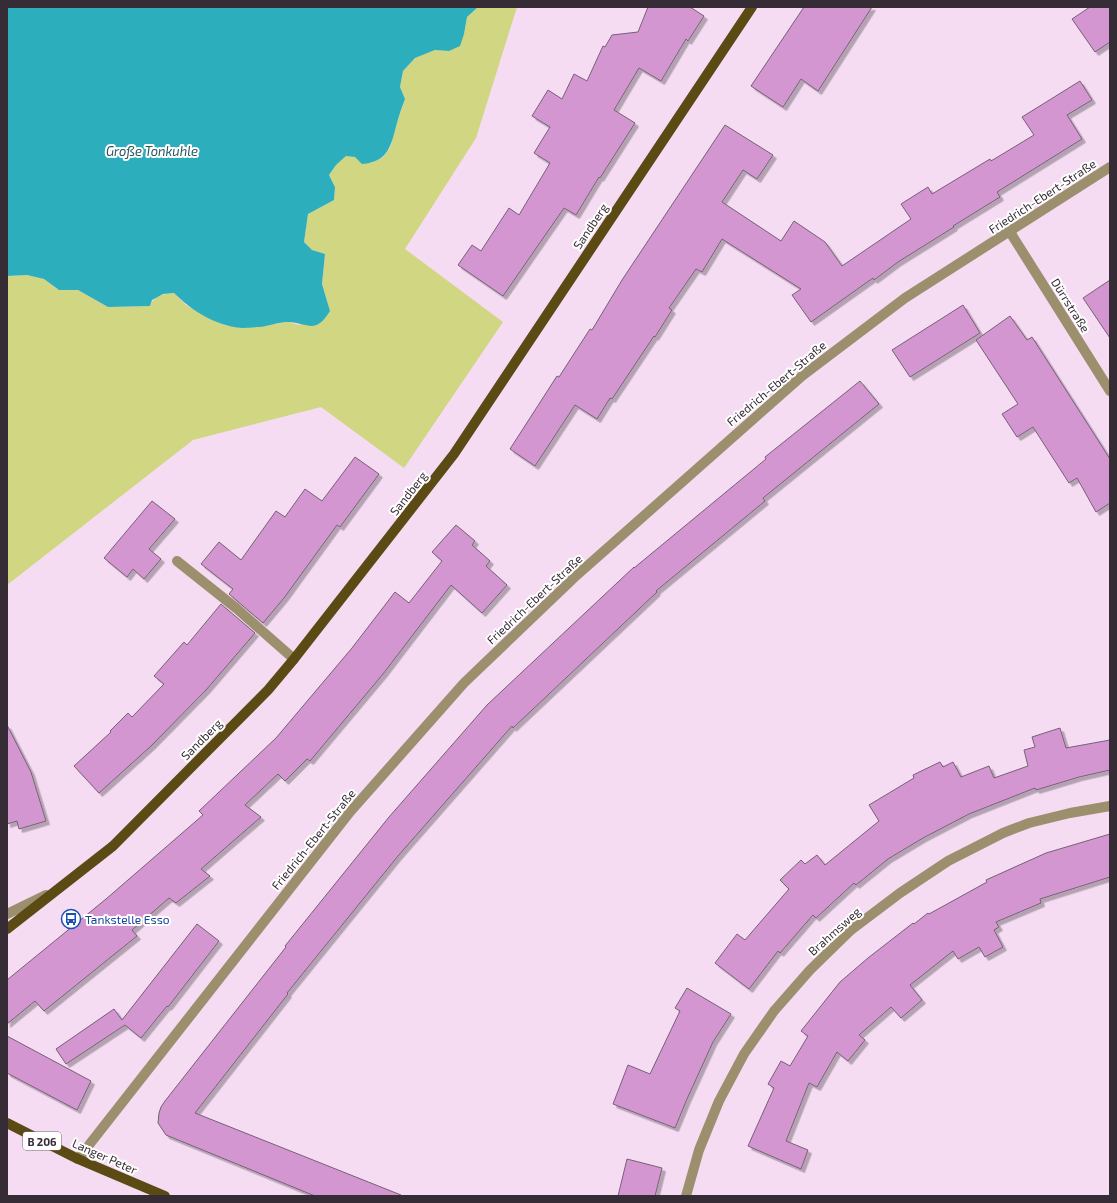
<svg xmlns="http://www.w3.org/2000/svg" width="1117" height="1203" font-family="'Exo 2',sans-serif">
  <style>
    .green { fill: #d0d682 }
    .water { fill: #2daebc }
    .building { fill: #d496d1; stroke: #766075; filter: url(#shadow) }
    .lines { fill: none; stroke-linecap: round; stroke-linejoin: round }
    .minor { stroke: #9c8f6e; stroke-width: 10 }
    .major { stroke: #5b4a14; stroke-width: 10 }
    .labels { text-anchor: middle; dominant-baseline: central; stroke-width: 4; stroke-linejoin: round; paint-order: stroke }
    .shield { fill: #fff; stroke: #726b72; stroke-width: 1 }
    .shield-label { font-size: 11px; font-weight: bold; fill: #362c35 }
    .street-label { font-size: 12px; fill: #362c35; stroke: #fff }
    .transit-label { font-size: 12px; fill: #164399; stroke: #fff; text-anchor: start }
    .water-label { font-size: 13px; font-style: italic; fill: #26595f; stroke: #fff }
  </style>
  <defs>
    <filter id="shadow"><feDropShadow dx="3.5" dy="3.5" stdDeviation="0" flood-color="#0004"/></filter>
  </defs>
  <rect width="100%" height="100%" fill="#f5dcf3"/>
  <path class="green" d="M478 7H517L476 138 405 249 503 322 404 468 321 407 193 440 7 585V276L27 275 44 279 59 290H78L108 307 150 306C154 295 163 294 174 293L186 305 205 316 224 325 242 328 264 326 279 323 289 322 299 325 330 311 322 284 325 254 312 250 304 242 308 214 334 200 335 187 329 175 336 165 346 156 355 157 371 163 383 157 390 148 398 119 405 99 400 87 403 71 415 58 435 50 449 51 464 34 467 17Z"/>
  <path class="water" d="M7 7H478L467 17 464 34 460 46 449 51 435 50 415 58 403 71 400 87 405 99C402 107 399 115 397 123 391 145 389 162 362 164L355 157 346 156 336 165 329 175 335 187 334 200 308 214 304 242 312 250 325 254 322 284 330 311C315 335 309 323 288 322 278 322 269 326 260 327 254 327 248 328 242 328 216 326 192 311 174 293L163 294 152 300 150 306 108 307 78 290H59L44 279 27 275 7 276Z"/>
  <g class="building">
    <path d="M648 7H690L704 16 688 41 686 39 661 81 639 68 614 110 635 123 600 178 599 177 576 215 564 208 503 296 458 265 472 245 481 251 509 208 519 215 550 163 534 153 550 127 532 116 548 90 562 99 574 74 587 81 603 46 605 47 612 35 638 32Z"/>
    <path d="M804 7H872L818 91 801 79 783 107 751 86Z"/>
    <path d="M1090 7H1110V42L1095 52 1072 19Z"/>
    <path d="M1080 81 1092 100 1067 115 1082 139 997 192 1000 197 953 226 954 227 898 262 874 280 873 278 811 322 792 295 801 289 722 239 702 272 696 269 669 308 672 310 655 337 654 336 612 399 610 398 597 419 575 405 535 466 510 449 557 376 559 377 590 329 592 330 622 280 725 125 773 155 757 179 743 170 722 202 781 241 794 221 825 242 842 266 911 219 901 204 928 187 932 194 990 159 991 161 1034 135 1022 117Z"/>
    <path d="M1110 280V338L1083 298Z"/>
    <path d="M963 305 980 333 910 377 892 350Z"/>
    <path d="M1010 316 1027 340 1032 337 1110 459V503L1096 512 1077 478 1069 483 1033 427 1017 437 1002 414 1018 404 976 340Z"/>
    <path d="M860 381 879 404 763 498 765 501 656 591 657 592 513 728 512 726 398 856 287 993 288 994 195 1113 401 1195V1196H315L166 1135 158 1123 159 1113 161 1107 165 1101 286 947 285 946 389 817 487 705 634 567V568L766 459 765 457Z"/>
    <path d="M355 457 379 474 340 527 337 525 284 598 263 623 229 594 233 589 201 564 219 542 241 560 276 511 285 517 305 489 322 501Z"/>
    <path d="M152 501 175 519 149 549 161 559 144 579 133 569 127 577 104 558Z"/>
    <path d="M456 525 475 541 472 545 490 561 486 566 507 585 482 613 451 585 383 674 310 761 307 759 285 781 278 774 245 805 261 817 201 869 210 876 176 903 169 898 132 930 137 936 44 1011 35 1001 7 1024V980L106 899 203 815 199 811 276 738 352 648 395 592 409 603 442 561 432 552Z"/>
    <path d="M221 604 255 633 206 690 151 746 99 793 74 766 111 732 110 731 128 713 132 717 164 684 154 676 184 642 187 645Z"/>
    <path d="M7 725 31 772 46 821 19 829 17 821 7 824Z"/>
    <path d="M1060 728 1066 748 1110 740V770L1079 777 1036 790 1035 788 969 814 923 838 888 859 856 885 854 883 816 918 813 915 780 953 778 951 749 989 715 963 737 934 745 940 789 889 780 880 801 860 805 864 817 855 825 865 879 821 869 805 914 778 913 775 940 762 943 767 953 762 961 777 989 766 994 778 1028 766 1024 750 1035 747 1032 737Z"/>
    <path d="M1110 834V877L1040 899 1041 903 996 922 999 927 994 930 1003 947 985 957 979 947 958 959 953 951 910 985 922 1000 901 1018 891 1007 859 1035 865 1040 848 1061 837 1052 817 1087 809 1083 786 1141 808 1150 801 1169 748 1146 774 1088 768 1084 781 1061 790 1066 808 1036 801 1031 840 982 868 958 913 923 914 924 928 913 929 914 987 882 986 880 1046 853Z"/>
    <path d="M197 924 219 941 168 1007 167 1006 141 1038 125 1025 66 1064 56 1049 114 1009 122 1020Z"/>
    <path d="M687 988 731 1014 713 1042 687 1099 675 1128 613 1104 628 1065 650 1074 680 1011 675 1008Z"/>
    <path d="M7 1036 91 1081 77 1110 7 1073Z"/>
    <path d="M627 1159 662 1168 655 1196H618Z"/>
  </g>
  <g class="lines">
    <g class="minor">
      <path d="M1010 232 1110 391"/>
      <path d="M177 561 236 608 294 659"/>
      <path d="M7 914 46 895"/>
      <path d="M78 1159 350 812 464 683 577 575 802 376 905 298 1110 167"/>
      <path d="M686 1196 699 1150 719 1101 744 1054 774 1011 810 970 851 930 900 893 948 861 1003 833 1029 823 1070 813 1110 806"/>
    </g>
    <g class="major">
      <path d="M7 929 113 846 268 690 294 659 454 454 752 7"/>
      <path d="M7 1123 78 1159 165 1196"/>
    </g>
  </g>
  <defs>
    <g id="bus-ring" transform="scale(1)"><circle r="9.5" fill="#fff" stroke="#1a4fb4" stroke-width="1.5"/><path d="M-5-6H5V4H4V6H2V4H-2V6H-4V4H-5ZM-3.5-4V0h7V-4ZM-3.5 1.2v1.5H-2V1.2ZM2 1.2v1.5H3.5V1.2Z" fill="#1a4fb4"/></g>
  </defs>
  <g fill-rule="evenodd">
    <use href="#bus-ring" x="71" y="919"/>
  </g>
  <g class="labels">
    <rect class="shield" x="23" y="1132" width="38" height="18" rx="3"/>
    <g class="shield-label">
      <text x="42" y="1141">B 206</text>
    </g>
    <g class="street-label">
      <text transform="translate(1042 196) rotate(-33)">Friedrich-Ebert-Straße</text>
      <text transform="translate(590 226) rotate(-56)">Sandberg</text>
      <text transform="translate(1071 305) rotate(58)">Dürrstraße</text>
      <text transform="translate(776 383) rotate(-40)">Friedrich-Ebert-Straße</text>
      <text transform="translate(408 493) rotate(-52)">Sandberg</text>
      <text transform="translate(534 599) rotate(-43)">Friedrich-Ebert-Straße</text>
      <text transform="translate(201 739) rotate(-45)">Sandberg</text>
      <text transform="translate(313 839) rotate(-51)">Friedrich-Ebert-Straße</text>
      <text transform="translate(834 931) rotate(-42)">Brahmsweg</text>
      <text transform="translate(105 1156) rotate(24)">Langer Peter</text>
    </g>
    <g class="transit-label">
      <text x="85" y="919">Tankstelle Esso</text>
    </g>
    <g class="water-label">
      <text x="152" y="151">Große Tonkuhle</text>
    </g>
  </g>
  <rect width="1117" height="1203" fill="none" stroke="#362c35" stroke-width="16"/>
</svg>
